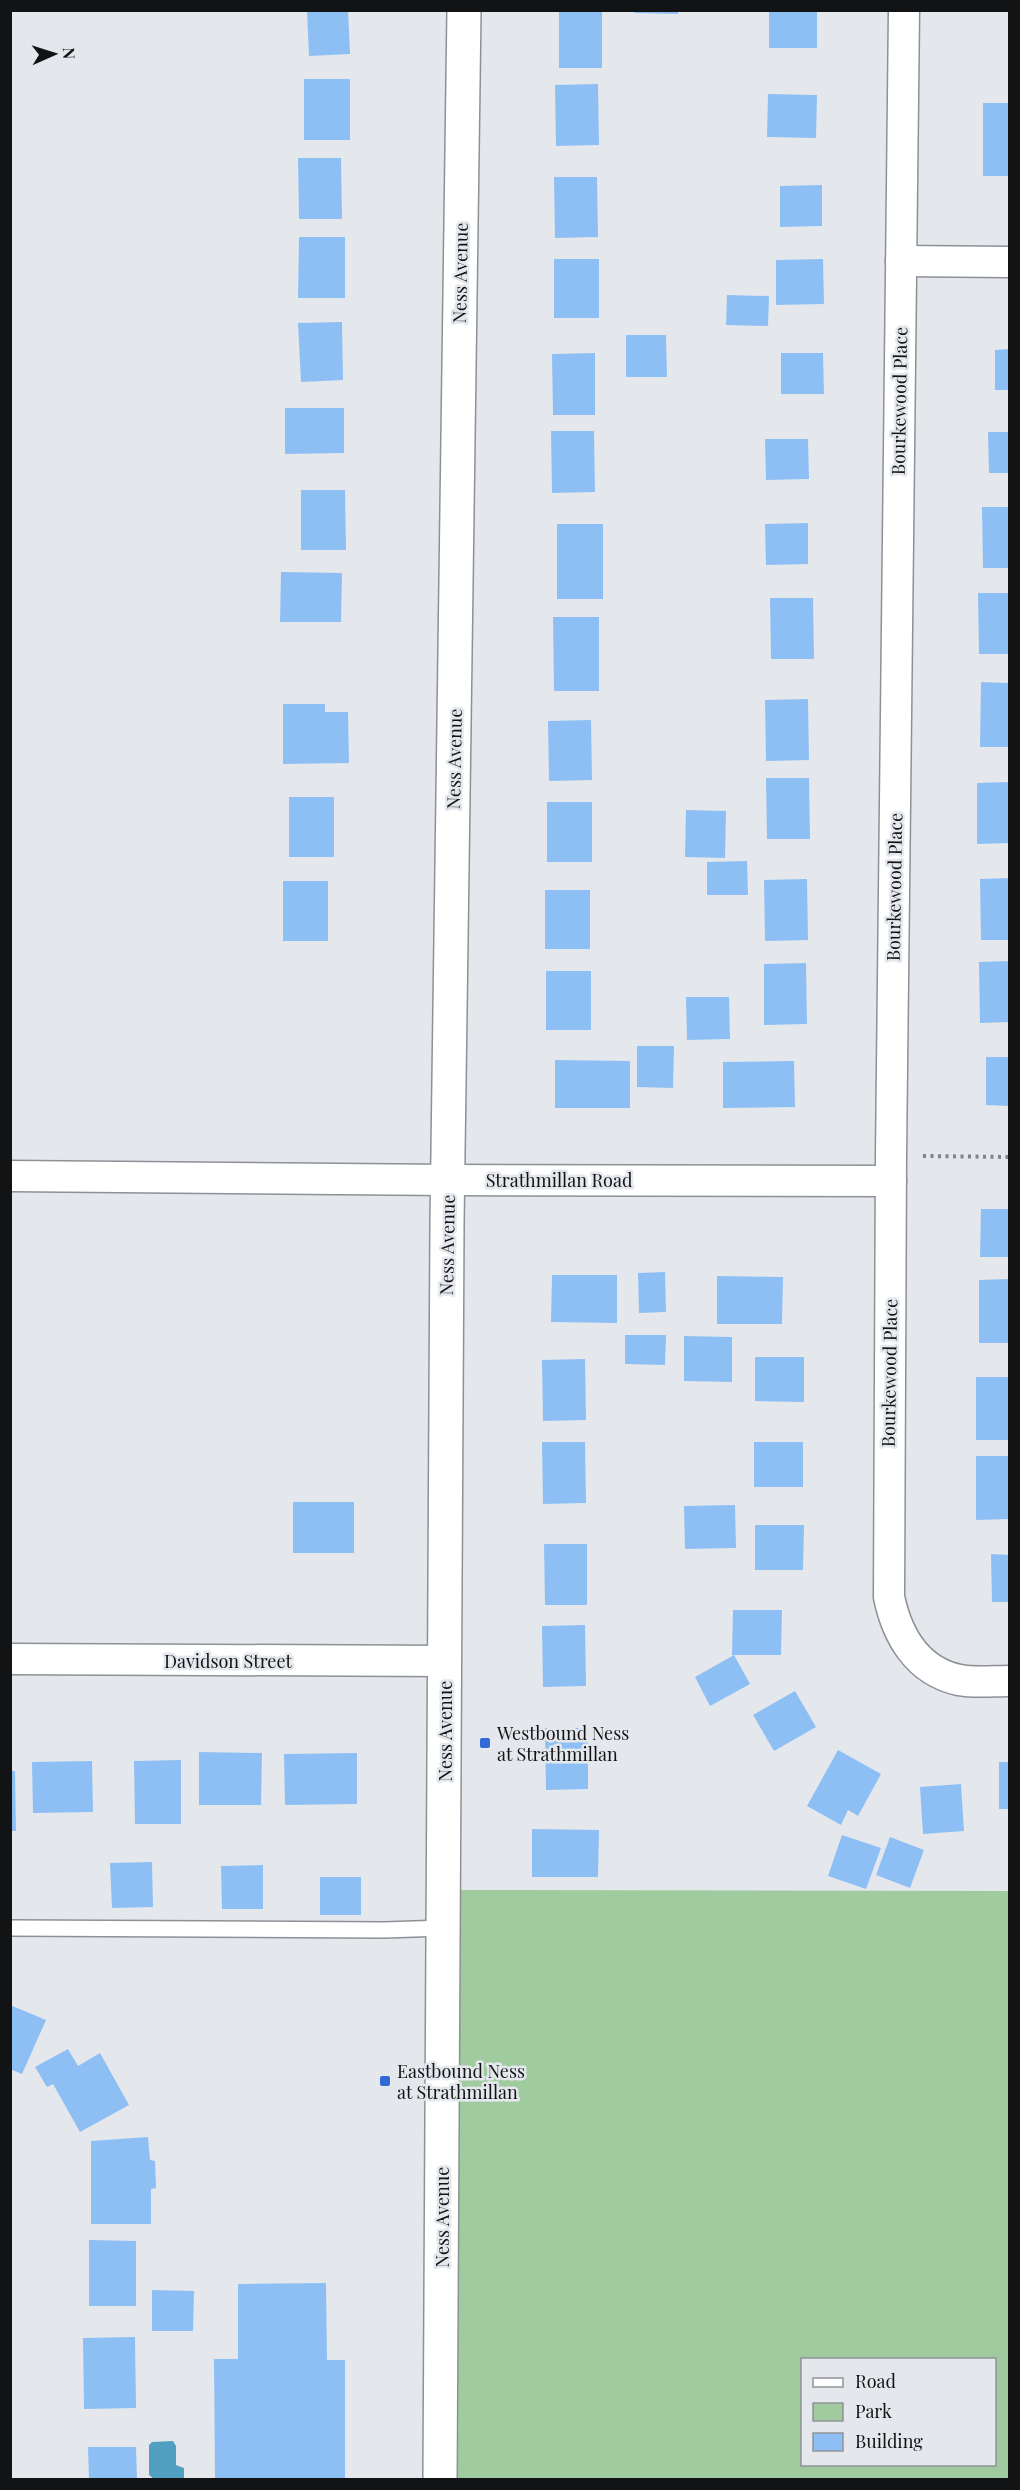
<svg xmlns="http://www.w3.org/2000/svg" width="1020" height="2490" font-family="'Playfair Display',serif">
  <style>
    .green { fill: #9fcb9f; fill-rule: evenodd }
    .water { fill: #519fc1 }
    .building { fill: #8ebff4 }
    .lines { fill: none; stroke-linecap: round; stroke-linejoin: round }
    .service-casing { stroke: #8d9196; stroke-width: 18 }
    .minor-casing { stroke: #8d9196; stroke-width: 33 }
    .secondary-casing { stroke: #8d9196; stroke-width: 36 }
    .path { stroke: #818487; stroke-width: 4; stroke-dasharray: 3 4.5; stroke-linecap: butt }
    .service { stroke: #fff; stroke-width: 15 }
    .minor { stroke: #fff; stroke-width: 30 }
    .secondary { stroke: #fff; stroke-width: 33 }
    .poi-dot { fill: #3169d7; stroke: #e4e8ed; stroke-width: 2 }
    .labels { text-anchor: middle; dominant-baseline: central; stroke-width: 5; stroke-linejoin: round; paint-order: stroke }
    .street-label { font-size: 18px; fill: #111314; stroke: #e4e8ed }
    .poi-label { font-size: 18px; fill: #111314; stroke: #e4e8ed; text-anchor: start }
  </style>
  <rect width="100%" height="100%" fill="#e4e8ed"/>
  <path class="green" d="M446 1890 1009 1891V2479L442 2480ZM802 2360H994V2464H802Z"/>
  <path class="water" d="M173 2441 176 2446V2465L184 2468V2479H154L149 2475V2445L152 2442Z"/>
  <g class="building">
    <path d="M307 10H348L350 54 309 56Z"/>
    <rect x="559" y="10" width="43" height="58"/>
    <path d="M634 10H678V14L634 13Z"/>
    <rect x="769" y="10" width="48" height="38"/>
    <rect x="304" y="79" width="46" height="61"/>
    <path d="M598 84 599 145 556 146 555 85Z"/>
    <path d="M768 94 817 95 816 138 767 137Z"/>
    <rect x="983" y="103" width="27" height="73"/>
    <path d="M298 158H341L342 219H299Z"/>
    <path d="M554 177H597L598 237 555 238Z"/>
    <path d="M822 185V226L780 227V186Z"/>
    <path d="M299 237H345V298H298Z"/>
    <rect x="554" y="259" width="45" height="59"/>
    <path d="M823 259 824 304 776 305V260Z"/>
    <path d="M727 295 769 296 768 326 726 325Z"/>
    <path d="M342 322 343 380 301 382 298 323Z"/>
    <path d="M626 335H666L667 377H626Z"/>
    <path d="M1010 349V390H995V350Z"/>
    <path d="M595 353V415H553L552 354Z"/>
    <path d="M781 353H823L824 394H781Z"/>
    <path d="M285 408H344V453L285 454Z"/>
    <path d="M551 431H594L595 492 552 493Z"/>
    <path d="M988 432H1010V473H989Z"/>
    <path d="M765 439H808L809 479 766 480Z"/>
    <path d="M301 490H345L346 550H301Z"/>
    <path d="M982 507H1010V568H983Z"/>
    <path d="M808 523V564L766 565 765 524Z"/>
    <rect x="557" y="524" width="46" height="75"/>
    <path d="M281 572 342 573 341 622H280Z"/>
    <path d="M978 593H1010V654H979Z"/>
    <path d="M770 598H813L814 659H771Z"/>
    <path d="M553 617H599V691H554Z"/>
    <path d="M981 682 1010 683V747H980Z"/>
    <path d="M808 699 809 760 766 761 765 700Z"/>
    <path d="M283 704H325V712H348L349 763 283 764Z"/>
    <path d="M591 720 592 780 549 781 548 721Z"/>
    <path d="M766 778H809L810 839H767Z"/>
    <path d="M1010 782V843L977 844V783Z"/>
    <rect x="289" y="797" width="45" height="60"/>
    <rect x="547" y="802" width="45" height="60"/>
    <path d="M686 810 726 811 725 858 685 857Z"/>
    <path d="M747 861 748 895H707V862Z"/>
    <path d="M1010 878V940H981L980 879Z"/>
    <path d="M807 879 808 940 765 941 764 880Z"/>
    <rect x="283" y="881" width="45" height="60"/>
    <rect x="545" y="890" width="45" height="59"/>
    <path d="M1010 961V1022L980 1023 979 962Z"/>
    <path d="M806 963 807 1024 764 1025V964Z"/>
    <rect x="546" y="971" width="45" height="59"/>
    <path d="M686 997H729L730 1039 687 1040Z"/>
    <path d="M637 1046H674L673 1088 637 1087Z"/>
    <path d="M986 1057H1010V1106L986 1105Z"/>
    <path d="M555 1060 630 1061V1108H555Z"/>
    <path d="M794 1061 795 1107 723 1108V1062Z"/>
    <path d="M981 1209H1010V1257H980Z"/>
    <path d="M665 1272 666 1312 639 1313 638 1273Z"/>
    <path d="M552 1275H617V1323L551 1322Z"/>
    <path d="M717 1276 783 1277 782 1324H717Z"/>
    <path d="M1010 1279V1343H979V1280Z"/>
    <path d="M625 1335H666L665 1365 625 1364Z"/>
    <path d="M684 1336 732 1337V1382L684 1381Z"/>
    <path d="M755 1357H804V1402L755 1401Z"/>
    <path d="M585 1359 586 1420 543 1421 542 1360Z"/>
    <rect x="976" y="1377" width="34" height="63"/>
    <path d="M542 1442H585L586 1503 543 1504Z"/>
    <rect x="754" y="1442" width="49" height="45"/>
    <path d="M976 1456H1010V1519L976 1520Z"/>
    <rect x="293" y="1502" width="61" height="51"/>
    <path d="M735 1505 736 1548 685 1549 684 1506Z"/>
    <path d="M755 1525H804L803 1570H755Z"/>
    <path d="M544 1544H587V1605H545Z"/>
    <path d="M991 1554 1010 1555V1602H992Z"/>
    <path d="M733 1610H782L781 1655H732Z"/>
    <path d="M585 1625 586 1686 543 1687 542 1626Z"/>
    <path d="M734 1655 750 1684 710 1706 695 1677Z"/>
    <path d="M795 1691 816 1727 774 1751 753 1715Z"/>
    <path d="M545 1728H588V1789L546 1790Z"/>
    <path d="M838 1750 881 1774 858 1816 848 1810 841 1825 807 1806Z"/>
    <path d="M199 1752 262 1753 261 1805H199Z"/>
    <path d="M357 1753V1804L285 1805 284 1754Z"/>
    <path d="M181 1760V1824H135L134 1761Z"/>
    <path d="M92 1761 93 1812 33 1813 32 1762Z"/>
    <rect x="999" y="1762" width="11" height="47"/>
    <path d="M10 1771H15L16 1831H10Z"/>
    <path d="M961 1784 964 1831 923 1834 920 1787Z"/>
    <path d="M532 1829 599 1830 598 1877H532Z"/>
    <path d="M842 1835 881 1848 866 1889 828 1876Z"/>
    <path d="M890 1837 924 1850 910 1888 876 1875Z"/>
    <path d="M152 1862 153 1907 112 1908 110 1863Z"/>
    <path d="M263 1865V1909H222L221 1866Z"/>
    <rect x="320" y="1877" width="41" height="38"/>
    <path d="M10 2005 46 2020 22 2074 10 2069Z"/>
    <path d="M68 2049 78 2066 100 2053 129 2105 80 2132 53 2084 47 2087 35 2067Z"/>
    <path d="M148 2137 150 2160 155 2161 156 2188 151 2189V2224H91V2141Z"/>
    <path d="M89 2240 136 2241V2306H89Z"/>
    <path d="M326 2283 327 2360H345V2480H215L214 2359H238V2284Z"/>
    <path d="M152 2290 194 2291 193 2331H152Z"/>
    <path d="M135 2337 136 2408 84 2409 83 2338Z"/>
    <path d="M88 2447H136L137 2480H89Z"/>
  </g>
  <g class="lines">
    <g class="service-casing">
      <path id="service" d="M10 1928 384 1930 444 1928"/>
    </g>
    <g class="minor-casing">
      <g id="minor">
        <path d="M904 10 891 1156 889 1597C897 1635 917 1671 959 1680 974 1683 993 1681 1010 1681"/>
        <path d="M901 261 1010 262"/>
        <path d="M10 1176 448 1180 891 1181"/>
        <path d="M10 1659 445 1661"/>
      </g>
    </g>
    <g class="secondary-casing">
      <path id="secondary" d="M440 2480 447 1224 464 10"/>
    </g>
    <path class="path" d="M923 1156 1010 1157"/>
    <use href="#service" class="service"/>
    <use href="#minor" class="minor"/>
    <use href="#secondary" class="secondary"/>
  </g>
  <g class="poi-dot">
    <rect x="479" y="1737" width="12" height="12" rx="3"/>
    <rect x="379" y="2075" width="12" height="12" rx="3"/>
  </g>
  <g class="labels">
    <g class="street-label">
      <text transform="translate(460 273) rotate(-89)">Ness Avenue</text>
      <text transform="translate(899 401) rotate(-89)">Bourkewood Place</text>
      <text transform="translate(454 759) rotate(-89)">Ness Avenue</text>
      <text transform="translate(894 887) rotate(-89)">Bourkewood Place</text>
      <text x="559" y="1180">Strathmillan Road</text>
      <text transform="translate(447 1245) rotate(-89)">Ness Avenue</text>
      <text transform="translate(889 1373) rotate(-89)">Bourkewood Place</text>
      <text x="228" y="1661">Davidson Street</text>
      <text transform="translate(445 1731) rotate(-90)">Ness Avenue</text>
      <text transform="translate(442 2217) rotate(-90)">Ness Avenue</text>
    </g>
    <g class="poi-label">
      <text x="497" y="1733">Westbound Ness<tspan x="497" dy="21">at Strathmillan</tspan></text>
      <text x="397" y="2071">Eastbound Ness<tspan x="397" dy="21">at Strathmillan</tspan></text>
    </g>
  </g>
  <rect width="1020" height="2490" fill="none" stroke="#111314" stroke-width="24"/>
  <rect x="801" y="2358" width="195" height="108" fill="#e4e8ed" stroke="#909396" stroke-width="1.5"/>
  <rect x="813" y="2378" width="30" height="9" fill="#ffffff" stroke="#909396" stroke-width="1.5"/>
  <text x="855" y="2388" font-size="18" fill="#111314">Road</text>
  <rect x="813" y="2403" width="30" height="18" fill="#9fcb9f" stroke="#909396" stroke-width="1.5"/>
  <text x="855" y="2418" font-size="18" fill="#111314">Park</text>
  <rect x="813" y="2433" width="30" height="18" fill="#8ebff4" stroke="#909396" stroke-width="1.5"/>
  <text x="855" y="2448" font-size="18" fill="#111314">Building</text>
  <g transform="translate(54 54) rotate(87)" stroke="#e4e8ed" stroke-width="4.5" paint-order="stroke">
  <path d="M0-4.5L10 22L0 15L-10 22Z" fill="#111314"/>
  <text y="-9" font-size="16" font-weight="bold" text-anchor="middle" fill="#111314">N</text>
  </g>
</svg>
